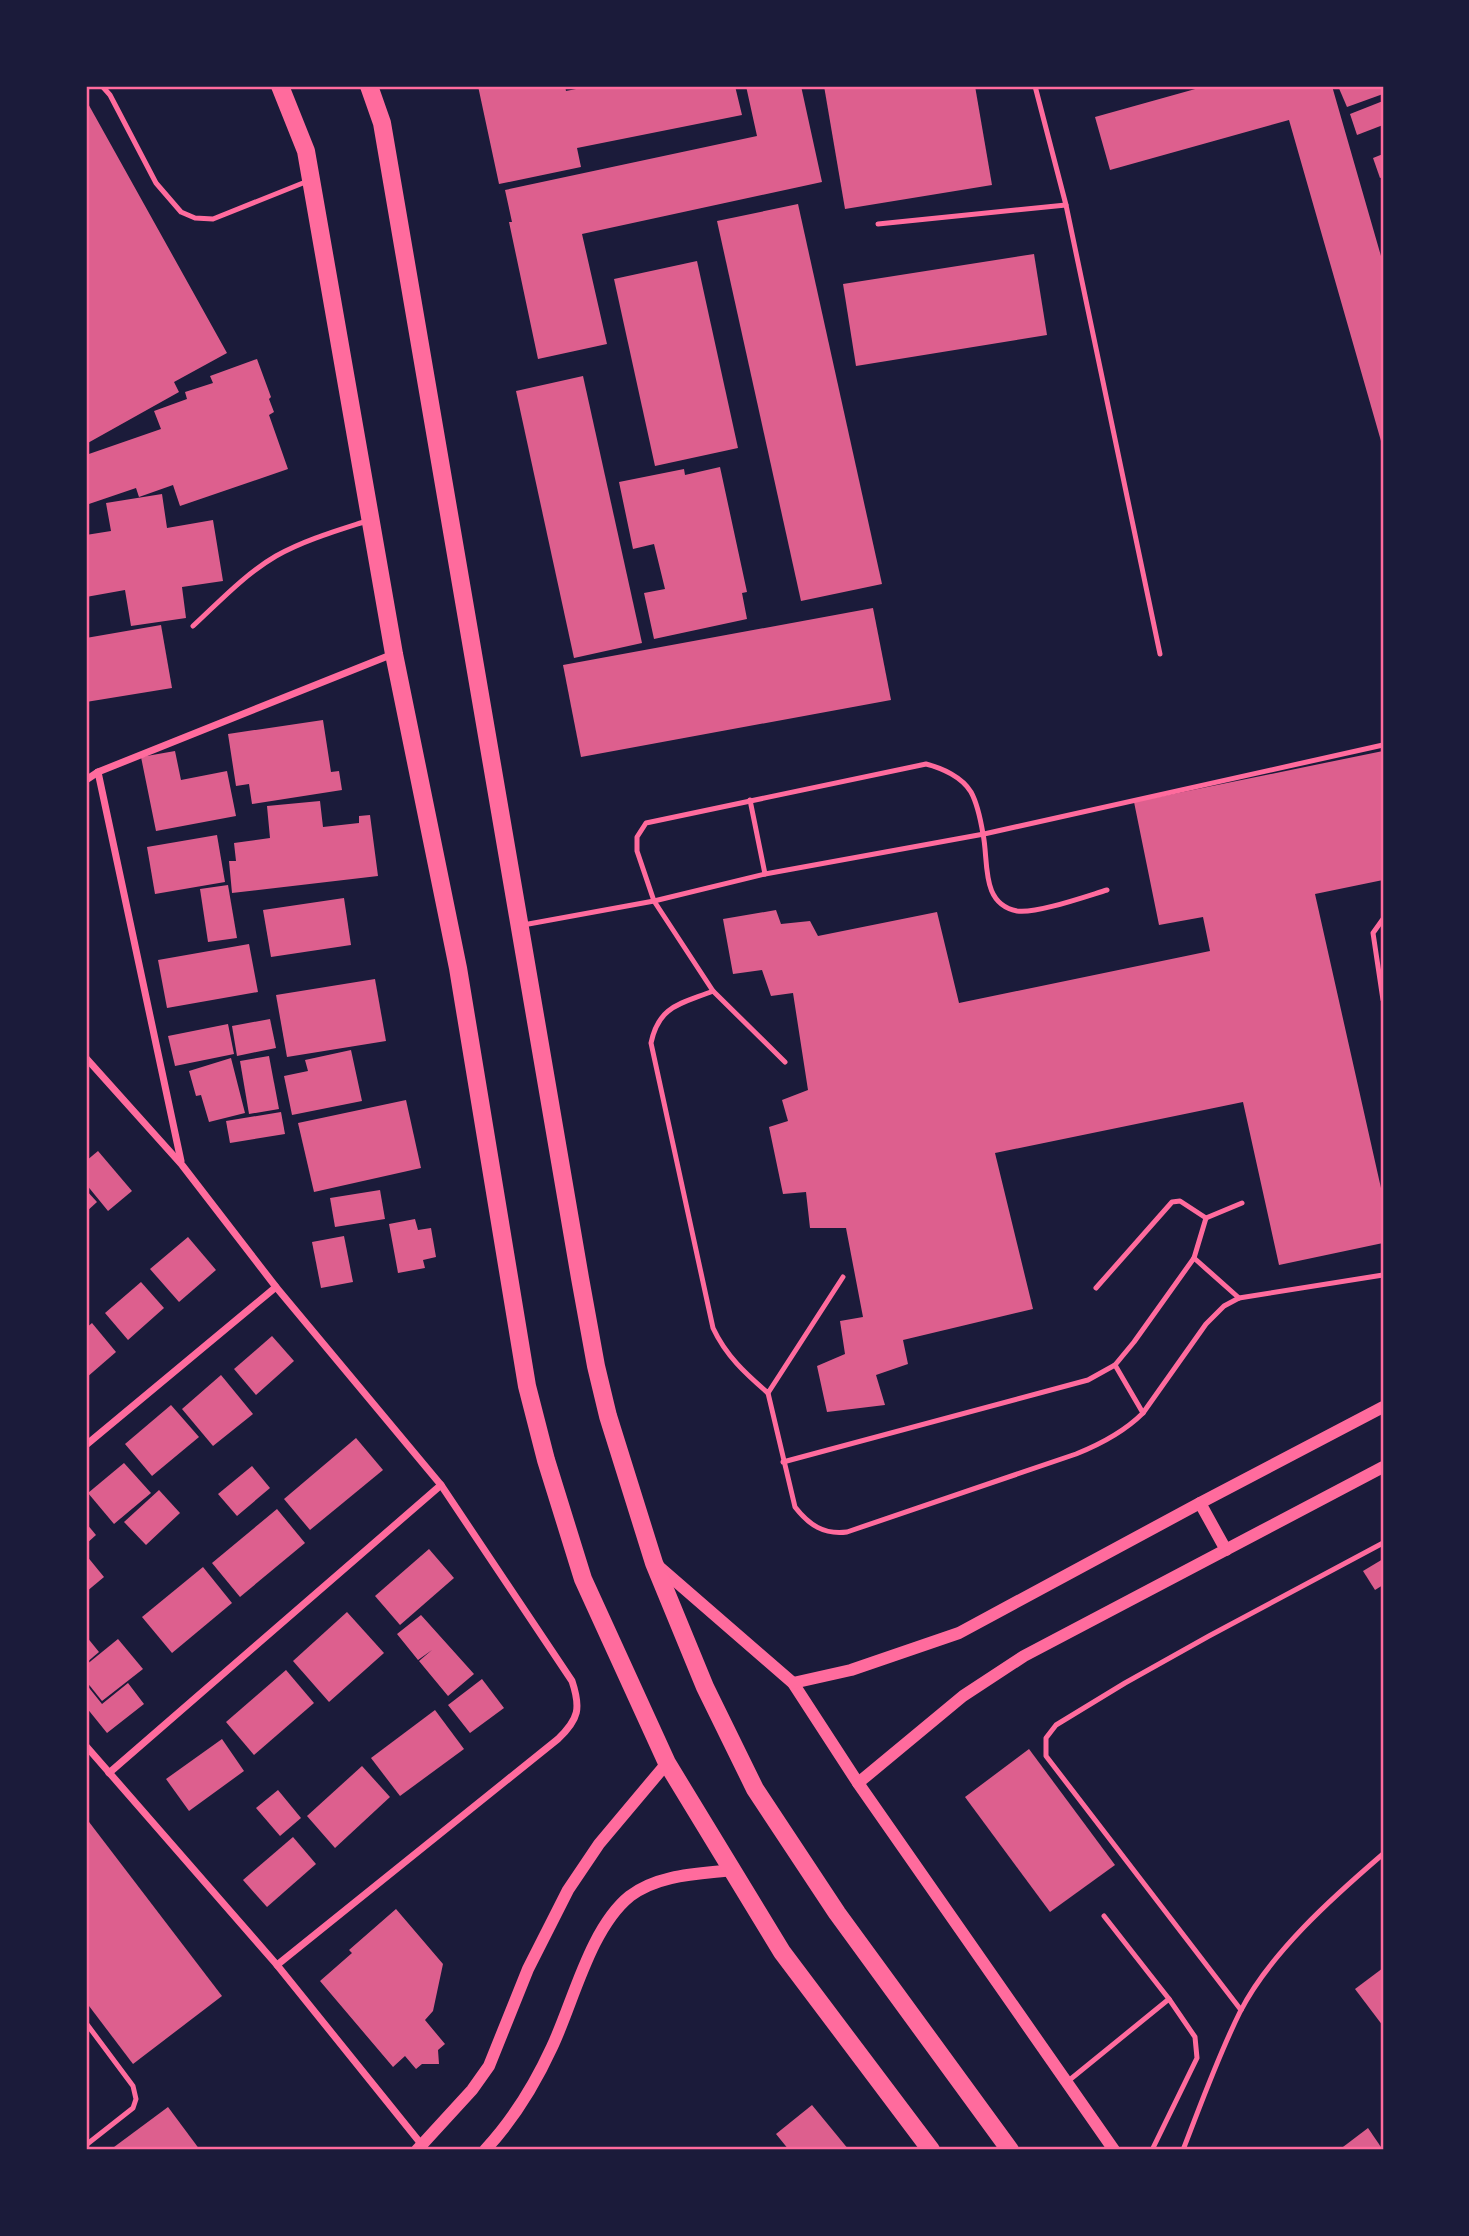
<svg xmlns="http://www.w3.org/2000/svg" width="1469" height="2236" font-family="Lato,sans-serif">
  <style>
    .building { fill: #dd5f8e }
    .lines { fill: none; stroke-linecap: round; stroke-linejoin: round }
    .service { stroke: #ff6b9d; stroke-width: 5 }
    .minor { stroke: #ff6b9d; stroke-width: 7 }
    .tertiary { stroke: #ff6b9d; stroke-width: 12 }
    .primary { stroke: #ff6b9d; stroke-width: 18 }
    .neatline { fill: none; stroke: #ff6b9d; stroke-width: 2.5 }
  </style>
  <rect width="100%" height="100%" fill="#1b1b3a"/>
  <g class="building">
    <path d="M478 86H565L566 91 591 86H735L742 115 577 148 581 167 499 184Z"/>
    <path d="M746 86H801L822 182 582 234 607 344 538 359 509 222H512L505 190 757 136Z"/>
    <path d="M824 86H975L992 185 845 209Z"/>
    <path d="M1206 86H1332L1383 263V448L1289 120 1110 170 1095 117Z"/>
    <path d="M1338 86H1383V94L1347 107Z"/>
    <path d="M86 100 227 353 174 382 179 392 86 444Z"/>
    <path d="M1383 101V125L1357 135 1350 114Z"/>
    <path d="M1383 154V177L1380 178 1373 158Z"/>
    <path d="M798 204 882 584 801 601 717 221Z"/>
    <path d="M1034 254 1047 335 856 366 843 284Z"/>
    <path d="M697 261 738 448 655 466 614 279Z"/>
    <path d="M257 359 271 397 269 399 274 412 269 415 288 469 180 506 173 485 139 497 136 488 86 505V455L161 429 154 411 187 399 185 392 213 383 210 376Z"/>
    <path d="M583 376 642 643 574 658 516 391Z"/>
    <path d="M720 467 747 592 742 593 747 619 654 639 644 593 665 589 654 544 633 549 619 482 684 469 685 475Z"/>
    <path d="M162 494 167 528 213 520 223 581 182 587 186 618 131 626 125 590 86 597V535L111 531 106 503Z"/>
    <path d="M873 608 891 700 581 757 563 665Z"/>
    <path d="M161 625 172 688 86 702V638Z"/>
    <path d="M323 720 331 772 339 771 342 790 252 804 249 784 236 786 228 734Z"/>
    <path d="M175 751 181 780 227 771 236 816 156 831 141 757Z"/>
    <path d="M1383 751V880L1315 894 1383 1197V1243L1279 1265 1243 1102 995 1153 1033 1309 903 1340 908 1364 876 1375 885 1405 827 1412 817 1366 845 1354 840 1321 863 1317 846 1228H810L806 1192 783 1194 769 1127 788 1121 782 1100 808 1090 793 993 771 996 762 970 733 974 723 919 776 910 781 924 810 921 818 936 937 912 959 1003 1210 951 1203 917 1159 925 1134 802Z"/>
    <path d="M320 801 323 827 359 823V816L370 815 378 876 232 893 229 861H236L234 843 270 838 267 806Z"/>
    <path d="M217 835 225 882 155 894 147 847Z"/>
    <path d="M228 885 237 938 208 942 200 889Z"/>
    <path d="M344 898 351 945 271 957 263 910Z"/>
    <path d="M249 944 258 992 167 1008 158 960Z"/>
    <path d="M375 979 386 1041 287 1057 276 995Z"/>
    <path d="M270 1019 276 1048 237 1056 232 1026Z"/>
    <path d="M228 1024 234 1054 175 1066 168 1036Z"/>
    <path d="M351 1050 362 1101 292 1115 284 1076 308 1071 305 1060Z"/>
    <path d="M269 1056 279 1109 249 1114 240 1061Z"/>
    <path d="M231 1058 245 1113 209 1122 201 1095 196 1096 189 1071Z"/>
    <path d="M406 1100 421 1168 314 1192 298 1123Z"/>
    <path d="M281 1112 285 1134 230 1143 226 1121Z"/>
    <path d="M98 1151 132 1191 108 1211 86 1184V1161Z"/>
    <path d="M86 1190 97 1202 86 1212Z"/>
    <path d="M380 1190 385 1219 335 1227 330 1198Z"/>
    <path d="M415 1219 418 1230 431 1228 436 1257 423 1260 425 1268 398 1273 389 1224Z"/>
    <path d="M344 1236 353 1282 321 1288 312 1242Z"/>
    <path d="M188 1237 216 1270 179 1302 150 1269Z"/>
    <path d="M141 1282 164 1308 128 1340 105 1313Z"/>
    <path d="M92 1323 116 1352 86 1378V1328Z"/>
    <path d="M272 1336 294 1361 256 1395 234 1369Z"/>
    <path d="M221 1375 253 1414 213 1446 182 1409Z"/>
    <path d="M171 1405 199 1437 152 1476 125 1444Z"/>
    <path d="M356 1438 383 1470 310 1530 284 1499Z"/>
    <path d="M124 1463 151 1493 114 1524 88 1493Z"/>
    <path d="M252 1466 270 1488 237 1516 218 1494Z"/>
    <path d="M159 1490 180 1513 146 1545 124 1522Z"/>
    <path d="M277 1509 305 1543 240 1597 212 1563Z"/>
    <path d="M86 1523 96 1535 86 1544Z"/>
    <path d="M429 1549 454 1578 400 1625 375 1596Z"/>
    <path d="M86 1555 104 1577 86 1592Z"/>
    <path d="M1383 1559V1585L1375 1590 1363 1571Z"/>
    <path d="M203 1567 232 1603 172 1653 142 1617Z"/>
    <path d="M347 1612 384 1653 329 1702 293 1661Z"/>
    <path d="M421 1615 474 1674 448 1696 419 1661 432 1650 418 1660 397 1634Z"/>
    <path d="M86 1636 99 1652 86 1663Z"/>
    <path d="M118 1639 143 1669 102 1701 86 1681V1665Z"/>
    <path d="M286 1670 314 1703 254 1755 226 1722Z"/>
    <path d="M482 1679 504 1708 470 1733 448 1705Z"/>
    <path d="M128 1683 144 1704 107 1733 86 1707V1684L102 1704Z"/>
    <path d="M435 1710 464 1749 400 1796 371 1758Z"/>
    <path d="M222 1739 244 1771 189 1811 166 1779Z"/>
    <path d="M1029 1749 1115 1865 1050 1912 965 1797Z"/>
    <path d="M362 1766 390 1797 335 1848 307 1816Z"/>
    <path d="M278 1790 301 1818 280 1836 256 1808Z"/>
    <path d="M86 1818 222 1996 133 2064 86 2002Z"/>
    <path d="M293 1837 316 1864 267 1907 243 1880Z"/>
    <path d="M396 1909 443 1964 433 2011 425 2020 445 2044 438 2050 439 2064H422L416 2069 405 2056 393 2067 320 1981 352 1953 349 1950Z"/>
    <path d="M1383 1968V2026L1355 1989Z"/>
    <path d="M812 2105 849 2150H789L776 2134Z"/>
    <path d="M168 2107 200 2150H110Z"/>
    <path d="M1368 2128 1383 2150H1339Z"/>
  </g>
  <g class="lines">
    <g class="service">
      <path d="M102 86 110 95 156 183 181 212 195 218 213 219 308 181"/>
      <path d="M1035 86 1066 205 1160 654"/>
      <path d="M878 224 1066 205"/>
      <path d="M193 626C219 602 245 574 276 556 305 540 336 531 367 521"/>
      <path d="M750 800 765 874"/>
      <path d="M1383 919 1373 933 1383 1000"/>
      <path d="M523 925 654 901 765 874 984 834 1383 745"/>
      <path d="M713 991C681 1004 659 1005 651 1043L713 1328C726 1356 746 1374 768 1393L843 1277"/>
      <path d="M785 1062 713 991 654 901 637 851V837L646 823 926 764C942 768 962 777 971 792 977 803 981 822 983 834 989 861 980 904 1017 911 1036 914 1087 896 1107 890"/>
      <path d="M1206 1218 1242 1203"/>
      <path d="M1194 1258 1239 1298"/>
      <path d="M1115 1365 1143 1413"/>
      <path d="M768 1393 795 1507C809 1525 824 1535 847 1532L1076 1454C1101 1444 1124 1432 1143 1413L1206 1324 1224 1306 1239 1298 1383 1275"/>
      <path d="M783 1462 1088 1380 1115 1365 1134 1342 1194 1258 1206 1218 1180 1201 1172 1202 1096 1288"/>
      <path d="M1104 1916 1169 1999 1195 2037 1197 2058 1152 2150"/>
      <path d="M1241 2010 1046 1756V1738L1056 1725 1125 1683 1209 1636 1383 1543"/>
      <path d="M86 2023 133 2086 136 2099 133 2108 86 2145"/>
      <path d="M1067 2082 1169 1999"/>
      <path d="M1183 2150C1201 2104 1218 2056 1240 2012 1270 1953 1333 1897 1383 1854"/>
    </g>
    <g class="minor">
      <path d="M98 772 181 1161"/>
      <path d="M86 780 98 772 393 654"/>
      <path d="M86 1058 182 1165 276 1287 441 1485 572 1681C581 1708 579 1719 558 1739L277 1965"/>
      <path d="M86 1445 276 1287"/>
      <path d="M86 1746 277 1965 426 2150"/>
      <path d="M109 1773 441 1485"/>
    </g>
    <g class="tertiary">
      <path d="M1200 1503 1226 1550"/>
      <path d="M657 1565 793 1683 858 1783 1114 2150"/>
      <path d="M793 1683 851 1670 959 1633 1200 1503 1383 1407"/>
      <path d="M858 1783 963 1696 1024 1656 1383 1467"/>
      <path d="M417 2150 472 2090 489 2066 528 1969 568 1890 599 1844 667 1763"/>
      <path d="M485 2150C512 2121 535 2084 552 2047 573 2003 590 1928 630 1896 659 1874 699 1874 733 1870"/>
    </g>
    <g class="primary">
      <path d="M280 86 306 151 394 654 458 968 527 1386 546 1460 583 1579 667 1763 782 1952 931 2150"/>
      <path d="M369 86 382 123 580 1278 596 1366 608 1416 654 1563 705 1687 755 1789 837 1913 1010 2150"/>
    </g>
  </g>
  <rect width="1469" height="2236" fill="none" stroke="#1b1b3a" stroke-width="175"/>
  <rect x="88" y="88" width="1294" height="2060" class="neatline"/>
</svg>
